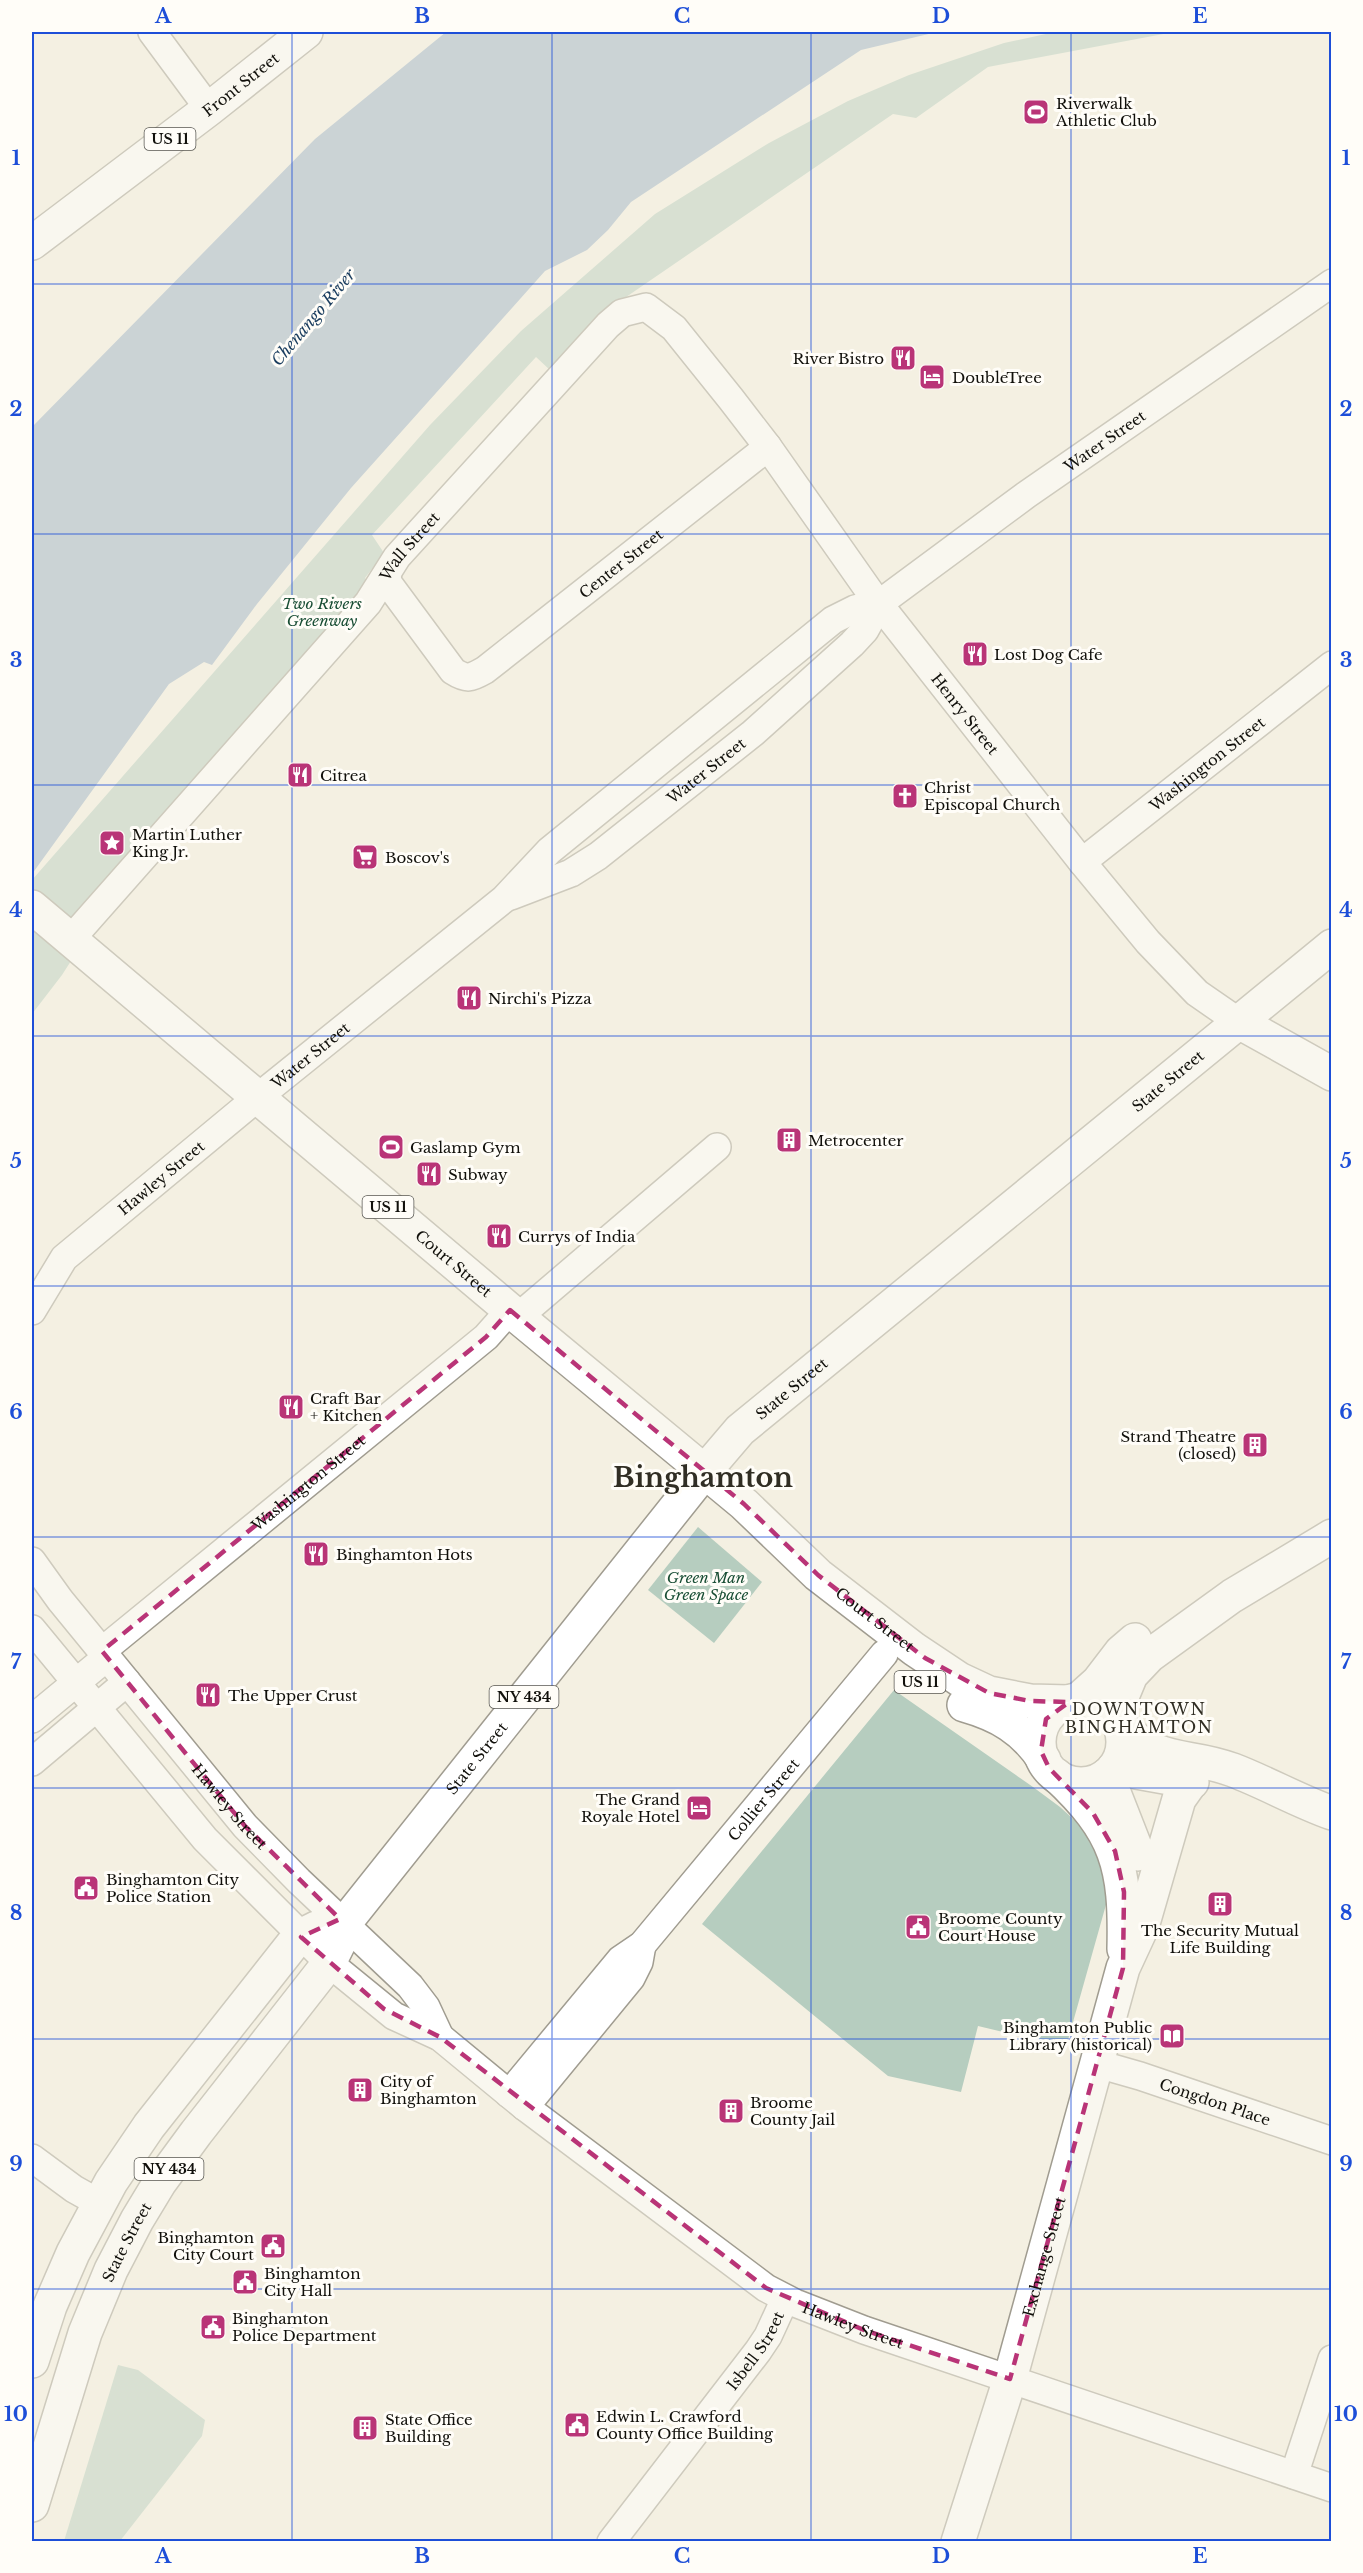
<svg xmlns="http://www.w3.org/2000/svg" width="1363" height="2573" font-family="'Libre Baskerville',serif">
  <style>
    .green { fill: #b6cdbf }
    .water { fill: #99afc6 }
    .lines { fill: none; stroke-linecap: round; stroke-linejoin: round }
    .street-casing { stroke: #a09c90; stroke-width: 30 }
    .secondary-casing { stroke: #a09c90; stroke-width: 36 }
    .primary-casing { stroke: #a09c90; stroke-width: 36 }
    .street { stroke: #fff; stroke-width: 27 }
    .secondary { stroke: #fff; stroke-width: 33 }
    .primary { stroke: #fff; stroke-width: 33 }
    .marked { fill: none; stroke: #b93477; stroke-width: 4.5; stroke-dasharray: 12 8; stroke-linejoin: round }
    .grid { fill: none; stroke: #1d4ed8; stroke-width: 1.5; stroke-opacity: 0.55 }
    .labels { text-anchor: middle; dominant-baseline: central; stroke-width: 6; stroke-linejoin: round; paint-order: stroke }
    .shield { fill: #fffdf8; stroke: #585752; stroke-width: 1.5 }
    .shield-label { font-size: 14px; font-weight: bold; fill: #11100b }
    .street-label { font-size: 15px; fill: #11100b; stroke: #fffdf8 }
    .poi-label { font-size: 15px; fill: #11100b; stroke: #fffdf8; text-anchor: start }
    .park-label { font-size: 15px; font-style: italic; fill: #184d34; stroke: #fffdf8 }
    .water-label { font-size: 16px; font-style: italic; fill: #1a3d5f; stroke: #fffdf8 }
    .neighbourhood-label { font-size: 16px; letter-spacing: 1.5px; fill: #312e24; stroke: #fffdf8 }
    .town-label { font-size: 27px; font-weight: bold; fill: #312e24; stroke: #fffdf8 }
    .neatline { fill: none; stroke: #1d4ed8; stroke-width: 2 }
    .grid-label { font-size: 20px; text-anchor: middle; font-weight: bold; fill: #1d4ed8 }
  </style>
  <rect width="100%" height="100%" fill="#f4f0e2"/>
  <g class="green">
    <path d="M1055 32H1174L988 67 916 118 893 114 613 306 551 371 536 357 372 535 384 553 365 578 384 605 94 925 62 975 32 1014V880L430 425 521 331 655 214 769 143 848 101 909 75 1004 43Z"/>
    <path d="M698 1527 762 1582 714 1643 648 1590Z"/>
    <path d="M894 1690 1033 1787 1060 1807 1082 1827 1103 1868 1109 1894 1066 2047 978 2026 961 2092 888 2076 702 1924Z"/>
    <path d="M118 2365 138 2370 205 2420 202 2436 120 2541H64Z"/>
  </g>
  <path class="water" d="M446 32H937L861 50 631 202 608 230 587 250 545 271 351 488 257 604 212 665 204 662 169 684 32 874V427L315 139Z"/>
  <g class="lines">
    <g class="street-casing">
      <g id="street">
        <path d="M152 32 209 109"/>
        <path id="s1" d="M387 574 388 583 453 671C467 680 471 678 485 670L768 447"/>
        <path id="s2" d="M1082 862 1332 665"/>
        <path id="s3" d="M511 896 571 873 598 856 753 733 852 644 865 630 880 603"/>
        <path id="s4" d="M71 939 368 603 397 557 608 325 622 313 646 307 674 328 731 399 768 447 872 595 1082 862 1148 942 1197 993 1239 1022"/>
        <path id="s5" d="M32 1311 64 1258 258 1097 504 899 549 851 833 620 855 609 880 603 1026 495 1332 283"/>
        <path d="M518 1317 717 1147"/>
        <path id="s6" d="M32 1561 60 1600 245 1826 299 1881 410 1986 426 2007 440 2037"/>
        <path id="s7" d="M32 1629 205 1839 329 1963 394 2016 440 2037 525 2107 766 2288 795 2303 864 2330 1332 2488"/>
        <path id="s8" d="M102 1651 486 1337 510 1310"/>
        <path d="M32 1719 107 1657"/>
        <path d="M32 1762 127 1682"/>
        <path id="s9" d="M1098 2064 1140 2076 1332 2141"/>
        <path id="s10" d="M509 2094 620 1960 642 1945 884 1654"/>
        <path d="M525 2107 631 1978 639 1962 642 1945"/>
        <path d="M32 2158 74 2189 99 2203"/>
        <path d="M1294 2475 1332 2359"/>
        <path id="s11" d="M611 2542 758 2351 768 2336 785 2299"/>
      </g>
    </g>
    <g class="secondary-casing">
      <g id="secondary">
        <path d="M1239 1022 1332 1074"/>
        <path id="s12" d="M705 1471 740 1430 1332 946"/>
        <path d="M1078 1700 1098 1682 1121 1652 1135 1640"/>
        <path d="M1114 1716 1131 1675 1149 1656 1232 1596 1332 1536"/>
        <path d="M1056 1775C1117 1832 1126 1866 1124 1949"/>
        <path d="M1107 1775 1138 1854"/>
        <path id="s13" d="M958 2542 1010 2379 1123 1968 1142 1927 1179 1799 1191 1782"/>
      </g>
    </g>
    <g class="primary-casing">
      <g id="primary">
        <path id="s14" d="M32 243 209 109 306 32"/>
        <path id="s15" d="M32 907 518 1317 744 1504 818 1575 914 1649 959 1679 989 1693 1030 1701 1069 1702"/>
        <circle cx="1081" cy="1742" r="42"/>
        <path d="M964 1705C999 1715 1024 1729 1044 1760"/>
        <path d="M1119 1724C1161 1767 1185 1752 1233 1770 1267 1783 1298 1801 1332 1813"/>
        <path d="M1114 1768 1192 1782"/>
        <path d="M32 2361 50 2306 73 2253 111 2182 149 2126 292 1945C308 1930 323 1922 344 1924"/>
        <path id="s16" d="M32 2505 85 2333 111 2270 137 2220 160 2182 196 2133 329 1963 340 1941 344 1924 705 1471"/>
      </g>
    </g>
    <use href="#street" class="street"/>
    <use href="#secondary" class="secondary"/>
    <use href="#primary" class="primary"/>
  </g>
  <path d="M0 0H1363V2573H0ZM510 1310 744 1504 818 1575 925 1658 989 1693 1030 1701 1069 1702 1046 1719 1041 1751 1049 1768 1093 1813 1115 1851 1124 1892 1123 1968 1010 2379 864 2330 766 2288 440 2037 384 2009 301 1937 340 1919 245 1826 102 1651 486 1337Z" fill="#f4f0e2" fill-opacity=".55" fill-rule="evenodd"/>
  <path class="marked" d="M510 1310 744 1504 818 1575 925 1658 989 1693 1030 1701 1069 1702 1046 1719 1041 1751 1049 1768 1093 1813 1115 1851 1124 1892 1123 1968 1010 2379 864 2330 766 2288 440 2037 384 2009 301 1937 340 1919 245 1826 102 1651 486 1337Z"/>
  <path class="grid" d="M292 32V2542M552 32V2542M811 32V2542M1071 32V2542M32 284H1332M32 534H1332M32 785H1332M32 1036H1332M32 1286H1332M32 1537H1332M32 1788H1332M32 2039H1332M32 2289H1332"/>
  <defs>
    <g id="stadium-square" transform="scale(1.35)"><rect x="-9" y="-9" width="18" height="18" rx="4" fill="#b93477" stroke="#fffdf8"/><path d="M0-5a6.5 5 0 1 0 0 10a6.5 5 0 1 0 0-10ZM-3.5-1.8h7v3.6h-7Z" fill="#fff"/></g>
    <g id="restaurant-square" transform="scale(1.35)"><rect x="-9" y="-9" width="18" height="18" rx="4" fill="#b93477" stroke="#fffdf8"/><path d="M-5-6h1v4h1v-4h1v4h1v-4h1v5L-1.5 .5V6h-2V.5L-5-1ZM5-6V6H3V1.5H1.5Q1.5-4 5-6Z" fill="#fff"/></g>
    <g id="hotel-square" transform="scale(1.35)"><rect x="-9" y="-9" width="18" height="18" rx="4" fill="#b93477" stroke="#fffdf8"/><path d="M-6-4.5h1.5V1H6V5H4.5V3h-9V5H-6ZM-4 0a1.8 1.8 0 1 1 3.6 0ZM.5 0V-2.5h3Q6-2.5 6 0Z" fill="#fff"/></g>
    <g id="church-square" transform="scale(1.35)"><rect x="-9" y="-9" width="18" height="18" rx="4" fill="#b93477" stroke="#fffdf8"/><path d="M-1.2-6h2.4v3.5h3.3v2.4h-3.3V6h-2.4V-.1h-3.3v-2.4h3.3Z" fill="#fff"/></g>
    <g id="sight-square" transform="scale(1.35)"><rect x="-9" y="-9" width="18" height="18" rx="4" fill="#b93477" stroke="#fffdf8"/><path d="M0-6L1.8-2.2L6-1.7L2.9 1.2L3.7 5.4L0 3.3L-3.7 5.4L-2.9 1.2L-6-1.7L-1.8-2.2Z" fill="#fff"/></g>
    <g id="supermarket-square" transform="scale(1.35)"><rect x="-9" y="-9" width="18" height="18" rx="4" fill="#b93477" stroke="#fffdf8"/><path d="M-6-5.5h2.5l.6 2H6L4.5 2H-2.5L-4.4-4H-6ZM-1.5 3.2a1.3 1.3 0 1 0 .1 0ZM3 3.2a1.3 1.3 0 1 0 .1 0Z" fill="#fff"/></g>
    <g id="building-square" transform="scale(1.35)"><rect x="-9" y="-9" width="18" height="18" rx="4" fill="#b93477" stroke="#fffdf8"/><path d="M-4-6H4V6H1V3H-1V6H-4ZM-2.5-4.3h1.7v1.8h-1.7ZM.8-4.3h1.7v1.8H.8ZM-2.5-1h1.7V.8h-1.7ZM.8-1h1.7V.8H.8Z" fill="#fff"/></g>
    <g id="civic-square" transform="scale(1.35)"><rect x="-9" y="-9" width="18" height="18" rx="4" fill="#b93477" stroke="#fffdf8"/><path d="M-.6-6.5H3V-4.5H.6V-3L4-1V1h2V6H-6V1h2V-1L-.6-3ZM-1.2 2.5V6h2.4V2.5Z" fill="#fff"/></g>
    <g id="library-square" transform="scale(1.35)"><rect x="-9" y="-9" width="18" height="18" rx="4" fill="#b93477" stroke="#fffdf8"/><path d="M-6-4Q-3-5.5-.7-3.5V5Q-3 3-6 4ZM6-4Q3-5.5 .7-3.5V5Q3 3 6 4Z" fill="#fff"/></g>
  </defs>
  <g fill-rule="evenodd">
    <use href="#stadium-square" x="1036" y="112"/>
    <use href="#restaurant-square" x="903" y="358"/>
    <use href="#hotel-square" x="932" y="377"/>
    <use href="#restaurant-square" x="975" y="654"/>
    <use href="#restaurant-square" x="300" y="775"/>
    <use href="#church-square" x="905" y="796"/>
    <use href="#sight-square" x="112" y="843"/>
    <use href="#supermarket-square" x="365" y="857"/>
    <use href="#restaurant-square" x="469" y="998"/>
    <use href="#building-square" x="789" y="1140"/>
    <use href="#stadium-square" x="391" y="1147"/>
    <use href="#restaurant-square" x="429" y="1174"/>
    <use href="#restaurant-square" x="499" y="1236"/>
    <use href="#restaurant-square" x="291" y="1407"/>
    <use href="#building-square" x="1255" y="1445"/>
    <use href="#restaurant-square" x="316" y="1554"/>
    <use href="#restaurant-square" x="208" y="1695"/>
    <use href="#hotel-square" x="699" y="1808"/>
    <use href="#civic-square" x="86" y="1888"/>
    <use href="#building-square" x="1220" y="1904"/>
    <use href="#civic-square" x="918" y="1927"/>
    <use href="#library-square" x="1172" y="2036"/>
    <use href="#building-square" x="360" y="2090"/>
    <use href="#building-square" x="731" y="2111"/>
    <use href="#civic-square" x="273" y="2246"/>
    <use href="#civic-square" x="245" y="2282"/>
    <use href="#civic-square" x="213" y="2327"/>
    <use href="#civic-square" x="577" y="2425"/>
    <use href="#building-square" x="365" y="2428"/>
  </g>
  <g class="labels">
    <g class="shield">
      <rect x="144.5" y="128" width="51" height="22" rx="4.5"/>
      <rect x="362.5" y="1196" width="51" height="22" rx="4.5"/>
      <rect x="894.5" y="1671" width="51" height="22" rx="4.5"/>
      <rect x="489.5" y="1686" width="69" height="22" rx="4.5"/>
      <rect x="134.5" y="2158" width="69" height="22" rx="4.5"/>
    </g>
    <g class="shield-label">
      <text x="170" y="139">US 11</text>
      <text x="388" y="1207">US 11</text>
      <text x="920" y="1682">US 11</text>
      <text x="524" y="1697">NY 434</text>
      <text x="169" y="2169">NY 434</text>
    </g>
    <g class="street-label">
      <text stroke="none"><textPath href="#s14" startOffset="262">Front Street</textPath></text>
      <text stroke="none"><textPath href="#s5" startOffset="1389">Water Street</textPath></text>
      <text stroke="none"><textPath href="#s4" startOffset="519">Wall Street</textPath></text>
      <text stroke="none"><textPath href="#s1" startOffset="326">Center Street</textPath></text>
      <text stroke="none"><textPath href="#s4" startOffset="1378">Henry Street</textPath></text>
      <text stroke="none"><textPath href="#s2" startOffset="159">Washington Street</textPath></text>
      <text stroke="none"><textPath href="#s3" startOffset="234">Water Street</textPath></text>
      <text stroke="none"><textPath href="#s5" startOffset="381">Water Street</textPath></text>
      <text stroke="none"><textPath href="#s12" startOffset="606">State Street</textPath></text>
      <text stroke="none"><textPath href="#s5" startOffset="188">Hawley Street</textPath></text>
      <text stroke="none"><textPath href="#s15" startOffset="552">Court Street</textPath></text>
      <text stroke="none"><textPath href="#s12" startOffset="120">State Street</textPath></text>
      <text stroke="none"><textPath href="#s8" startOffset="266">Washington Street</textPath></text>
      <text stroke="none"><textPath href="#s15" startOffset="1104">Court Street</textPath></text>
      <text stroke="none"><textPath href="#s16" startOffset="880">State Street</textPath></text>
      <text stroke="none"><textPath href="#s10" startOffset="390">Collier Street</textPath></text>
      <text stroke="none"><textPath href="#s6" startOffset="315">Hawley Street</textPath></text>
      <text stroke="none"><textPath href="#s9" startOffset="123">Congdon Place</textPath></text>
      <text stroke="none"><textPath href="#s16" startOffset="280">State Street</textPath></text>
      <text stroke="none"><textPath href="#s13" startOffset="298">Exchange Street</textPath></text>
      <text stroke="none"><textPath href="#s7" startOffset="1088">Hawley Street</textPath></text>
      <text stroke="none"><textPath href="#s11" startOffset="240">Isbell Street</textPath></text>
    </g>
    <g class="poi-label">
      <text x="1056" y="103">Riverwalk<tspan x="1056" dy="17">Athletic Club</tspan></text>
      <text x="884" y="358" text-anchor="end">River Bistro</text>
      <text x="952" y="377">DoubleTree</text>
      <text x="994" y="654">Lost Dog Cafe</text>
      <text x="320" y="775">Citrea</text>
      <text x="924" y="787">Christ<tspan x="924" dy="17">Episcopal Church</tspan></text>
      <text x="132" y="834">Martin Luther<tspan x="132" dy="17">King Jr.</tspan></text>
      <text x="385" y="857">Boscov's</text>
      <text x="488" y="998">Nirchi's Pizza</text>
      <text x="808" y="1140">Metrocenter</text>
      <text x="410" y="1147">Gaslamp Gym</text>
      <text x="448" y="1174">Subway</text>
      <text x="518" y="1236">Currys of India</text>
      <text x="310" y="1398">Craft Bar<tspan x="310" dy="17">+ Kitchen</tspan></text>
      <text x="1236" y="1436" text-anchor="end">Strand Theatre<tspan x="1236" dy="17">(closed)</tspan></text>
      <text x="336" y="1554">Binghamton Hots</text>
      <text x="228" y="1695">The Upper Crust</text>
      <text x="680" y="1799" text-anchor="end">The Grand<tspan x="680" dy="17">Royale Hotel</tspan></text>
      <text x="106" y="1879">Binghamton City<tspan x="106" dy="17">Police Station</tspan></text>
      <text x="938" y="1918">Broome County<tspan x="938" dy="17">Court House</tspan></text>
      <text x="1220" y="1930" text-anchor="middle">The Security Mutual<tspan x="1220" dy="17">Life Building</tspan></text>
      <text x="1152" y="2027" text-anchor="end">Binghamton Public<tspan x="1152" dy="17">Library (historical)</tspan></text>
      <text x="380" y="2081">City of<tspan x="380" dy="17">Binghamton</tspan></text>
      <text x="750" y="2102">Broome<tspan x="750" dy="17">County Jail</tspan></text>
      <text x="254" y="2237" text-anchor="end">Binghamton<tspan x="254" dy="17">City Court</tspan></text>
      <text x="264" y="2273">Binghamton<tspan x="264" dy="17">City Hall</tspan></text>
      <text x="232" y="2318">Binghamton<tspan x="232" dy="17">Police Department</tspan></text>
      <text x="596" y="2416">Edwin L. Crawford<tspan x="596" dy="17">County Office Building</tspan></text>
      <text x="385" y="2419">State Office<tspan x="385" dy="17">Building</tspan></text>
    </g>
    <g class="park-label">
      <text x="322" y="603">Two Rivers<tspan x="322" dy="17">Greenway</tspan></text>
      <text x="706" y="1577">Green Man<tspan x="706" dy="17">Green Space</tspan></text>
    </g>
    <g class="water-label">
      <text transform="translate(313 317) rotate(-50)">Chenango River</text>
    </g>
    <g class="neighbourhood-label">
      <text x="1139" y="1709">DOWNTOWN<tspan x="1139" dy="18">BINGHAMTON</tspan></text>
    </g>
    <g class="town-label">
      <text x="703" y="1477">Binghamton</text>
    </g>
  </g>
  <rect width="1363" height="2573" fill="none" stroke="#fffdf8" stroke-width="66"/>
  <rect x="33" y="33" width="1297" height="2507" class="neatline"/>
  <g class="grid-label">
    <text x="163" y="23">A</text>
    <text x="422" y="23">B</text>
    <text x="682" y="23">C</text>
    <text x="941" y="23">D</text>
    <text x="1200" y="23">E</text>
    <text x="16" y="165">1</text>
    <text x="1346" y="165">1</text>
    <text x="16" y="416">2</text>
    <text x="1346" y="416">2</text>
    <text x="16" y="667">3</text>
    <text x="1346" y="667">3</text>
    <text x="16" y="917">4</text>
    <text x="1346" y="917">4</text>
    <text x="16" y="1168">5</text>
    <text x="1346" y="1168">5</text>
    <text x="16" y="1419">6</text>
    <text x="1346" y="1419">6</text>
    <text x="16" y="1669">7</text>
    <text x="1346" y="1669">7</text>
    <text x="16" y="1920">8</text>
    <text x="1346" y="1920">8</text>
    <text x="16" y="2171">9</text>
    <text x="1346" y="2171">9</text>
    <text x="16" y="2421">10</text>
    <text x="1346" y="2421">10</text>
    <text x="163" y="2563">A</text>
    <text x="422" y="2563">B</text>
    <text x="682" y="2563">C</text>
    <text x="941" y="2563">D</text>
    <text x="1200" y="2563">E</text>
  </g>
</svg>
